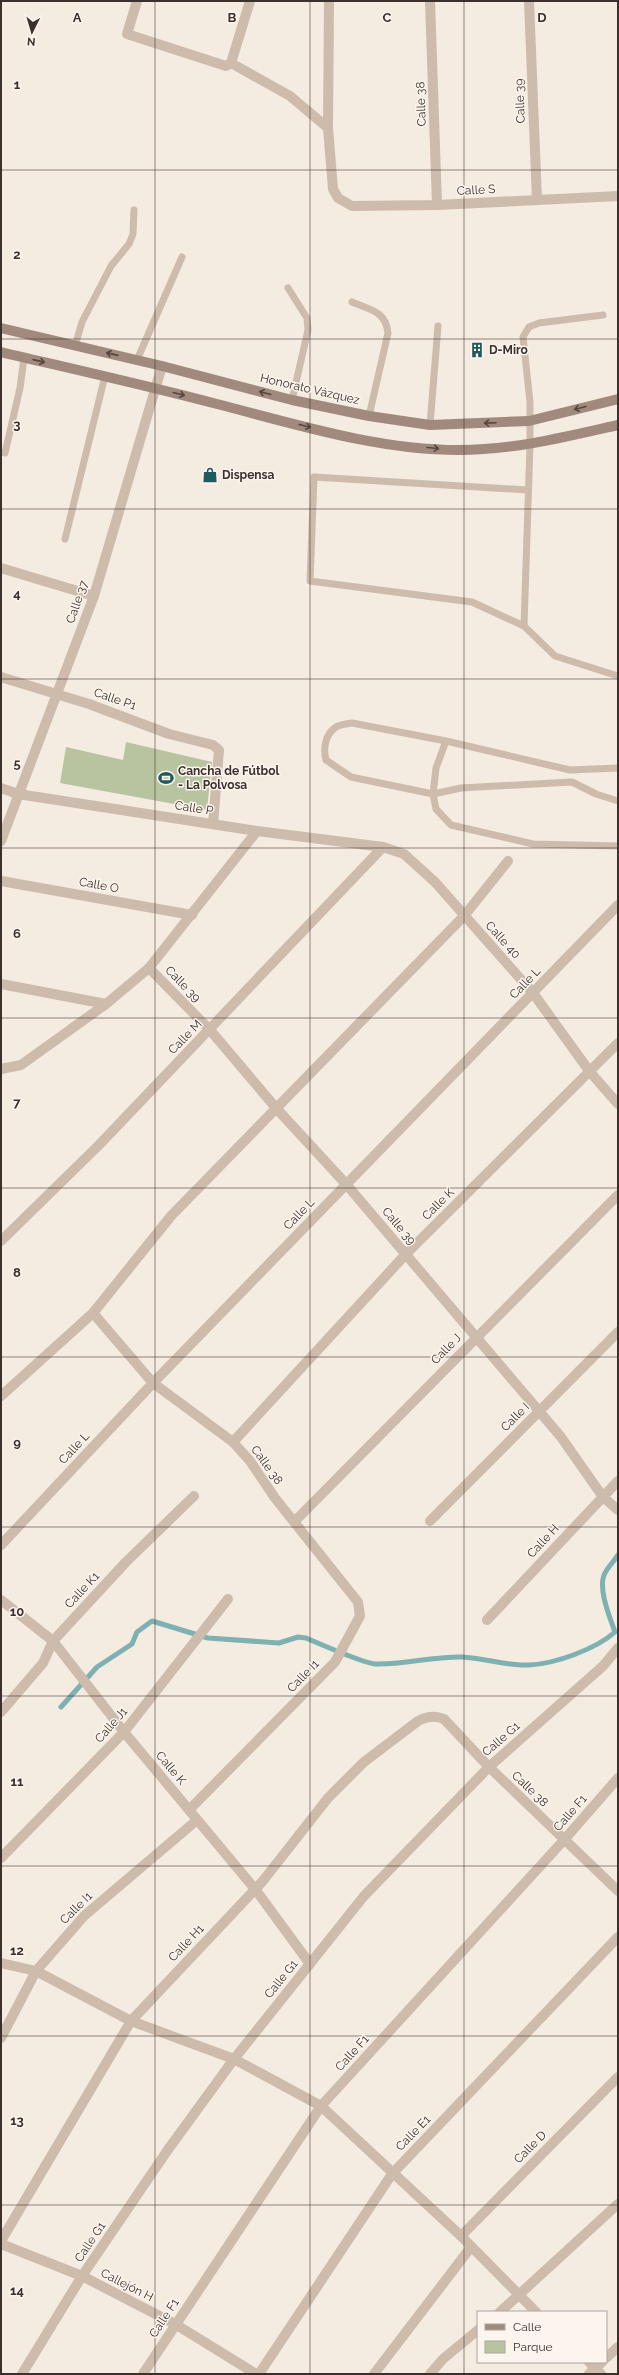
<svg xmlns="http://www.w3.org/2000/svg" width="619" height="2375" font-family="Raleway,sans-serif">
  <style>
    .green { fill: #b8c4a0 }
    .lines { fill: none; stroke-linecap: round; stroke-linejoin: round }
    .stream { stroke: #7fb0b2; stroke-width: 5 }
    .lane { stroke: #cdbbac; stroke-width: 7 }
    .street { stroke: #cdbbac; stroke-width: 10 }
    .secondary { stroke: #a18a7d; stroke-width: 10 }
    .oneway { stroke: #544640 }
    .grid { fill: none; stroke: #3b302b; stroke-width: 1; stroke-opacity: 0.55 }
    .labels { text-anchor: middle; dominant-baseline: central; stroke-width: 3; stroke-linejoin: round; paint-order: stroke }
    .street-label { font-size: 12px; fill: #3b302b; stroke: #fbf5ee }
    .poi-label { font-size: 12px; font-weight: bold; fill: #3b302b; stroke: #fbf5ee; text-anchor: start }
    .grid-label { font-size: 13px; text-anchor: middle; font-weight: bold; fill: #3b302b; stroke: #fbf5ee; stroke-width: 3; stroke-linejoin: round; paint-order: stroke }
  </style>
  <rect width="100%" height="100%" fill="#f4ebe1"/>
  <path class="green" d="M126 742 212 762 207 810 60 783 66 747 123 760Z"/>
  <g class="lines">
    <path class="stream" d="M61 1707 97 1667 132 1644 137 1632 152 1621 208 1638 279 1643 298 1637 306 1638C320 1644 363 1663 375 1664 403 1665 434 1656 462 1657 485 1658 506 1666 529 1665 555 1664 596 1649 615 1632 610 1618 597 1587 605 1573 608 1567 614 1561 618 1555"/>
    <g class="lane">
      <path d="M288 288 307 318 308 330 292 400"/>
      <path d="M352 302C370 310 386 311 388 333L369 416"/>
      <path d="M75 346 82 322 111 266 129 244 133 234 134 210"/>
      <path d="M137 360 182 257"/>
      <path d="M430 425 438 326"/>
      <path d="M5 453 20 388 24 358"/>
      <path d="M528 490 314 477 310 581 472 602 524 626 530 445V402L523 337 529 327 539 323 603 315"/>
      <path d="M65 539 105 376"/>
      <path d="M524 626 555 656 618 676"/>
      <path d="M446 741 436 768 433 794 351 777 326 760C323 749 325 734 336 727 340 724 347 724 352 723L446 741 570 770 618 768"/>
      <path d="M618 801 596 794 572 782 461 788 433 794 436 809 451 825 533 844 618 846"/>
    </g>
    <g class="street">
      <path d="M137 1 127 34 226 66 231 63 250 1"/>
      <path d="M329 1 328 128 333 189 338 198 352 206 437 205 618 196"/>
      <path d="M430 1 437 205"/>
      <path d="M529 1 537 200"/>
      <path d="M231 63 290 96 328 128"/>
      <path d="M1 568 94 596"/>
      <path d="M1 677 89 704 169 734 213 745 219 750 213 824"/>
      <path d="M1 788 18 794 257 831 383 847 404 854 435 882 533 993 590 1072 618 1104"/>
      <path d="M1 841 94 596 162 366"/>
      <path d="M1 881 192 915"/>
      <path d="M149 968 210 1030 276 1108 346 1184 561 1437 603 1497 618 1510"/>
      <path d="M1 984 106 1004"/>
      <path d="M1 1069 21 1065 106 1004 149 968 257 831"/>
      <path d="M1 1241 99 1145 383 847"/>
      <path d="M93 1313 153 1383 233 1442 250 1461 275 1498 358 1602 360 1616 335 1662 189 1810"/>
      <path d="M1 1396 93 1313 171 1216 464 916 508 861"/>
      <path d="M233 1442 406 1254 618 1043"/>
      <path d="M430 1521 618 1332"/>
      <path d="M294 1522 618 1195"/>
      <path d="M1 1545 153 1383 618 905"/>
      <path d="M1 1600 53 1641 124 1732 255 1889 310 1964"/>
      <path d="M487 1620 618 1481"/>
      <path d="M1 1712 43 1663 53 1641 126 1562 194 1496"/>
      <path d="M1 1858 124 1732 228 1599"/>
      <path d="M1 1963 36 1971 131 2021 234 2059 321 2106 461 2236 536 2312"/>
      <path d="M1 2038 36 1971 84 1916 197 1820"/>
      <path d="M461 2236 618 2077"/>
      <path d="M1 2241 131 2021 262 1882 328 1798 364 1762 418 1721C427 1716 435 1715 444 1719L489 1767 618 1891"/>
      <path d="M1 2244 82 2276 175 2324 256 2374"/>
      <path d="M500 2312 618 2204"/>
      <path d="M606 2358 618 2347"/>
      <path d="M589 2362 601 2374"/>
      <path d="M22 2374 82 2276 167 2151 234 2059 364 1896 489 1767 603 1666 618 1648"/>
      <path d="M143 2374 321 2106 564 1840 618 1778"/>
      <path d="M259 2374 392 2174 618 1937"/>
      <path d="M374 2374 471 2247"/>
      <path d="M430 2374 443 2359 478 2330"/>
      <path d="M589 2374 602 2362"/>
    </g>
    <g class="secondary">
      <path d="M1 328 162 366 292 400 369 416 430 425 529 421 618 399"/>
      <path d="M1 352C73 369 145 385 217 404 295 424 377 450 459 450 514 450 565 437 618 425"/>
    </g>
  </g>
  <defs><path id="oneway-shaft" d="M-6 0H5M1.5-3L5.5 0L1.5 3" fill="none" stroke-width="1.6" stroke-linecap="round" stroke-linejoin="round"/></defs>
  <g class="oneway">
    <use href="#oneway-shaft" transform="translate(112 354) rotate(-167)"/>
    <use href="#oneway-shaft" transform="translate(39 361) rotate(13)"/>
    <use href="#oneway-shaft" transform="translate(265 393) rotate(-165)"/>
    <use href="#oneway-shaft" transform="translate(179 394) rotate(15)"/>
    <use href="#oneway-shaft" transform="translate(580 408) rotate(166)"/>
    <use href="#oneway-shaft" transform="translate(490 423) rotate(178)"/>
    <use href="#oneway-shaft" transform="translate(305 426) rotate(14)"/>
    <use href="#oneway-shaft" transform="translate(433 448) rotate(5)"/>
  </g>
  <path class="grid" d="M155 1V2374M310 1V2374M464 1V2374M1 170H618M1 339H618M1 509H618M1 679H618M1 848H618M1 1018H618M1 1188H618M1 1357H618M1 1527H618M1 1696H618M1 1866H618M1 2036H618M1 2205H618"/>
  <defs>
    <g id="building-bare" transform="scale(1.2)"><path d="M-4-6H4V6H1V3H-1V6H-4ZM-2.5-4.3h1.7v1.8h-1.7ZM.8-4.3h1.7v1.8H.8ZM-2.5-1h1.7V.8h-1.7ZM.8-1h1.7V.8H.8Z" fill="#1f5a5e" stroke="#fbf5ee" stroke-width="2.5" paint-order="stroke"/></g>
    <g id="shop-bare" transform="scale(1.2)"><path d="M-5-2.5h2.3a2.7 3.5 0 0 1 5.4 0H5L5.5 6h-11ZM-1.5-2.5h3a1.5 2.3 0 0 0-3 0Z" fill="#1f5a5e" stroke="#fbf5ee" stroke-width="2.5" paint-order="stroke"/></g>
    <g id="stadium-bare" transform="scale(1.2)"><path d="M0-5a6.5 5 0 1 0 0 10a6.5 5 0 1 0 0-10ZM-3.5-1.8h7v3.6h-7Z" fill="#1f5a5e" stroke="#fbf5ee" stroke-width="2.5" paint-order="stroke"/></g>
  </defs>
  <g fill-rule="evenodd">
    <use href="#building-bare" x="477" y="350"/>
    <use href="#shop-bare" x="210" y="475"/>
    <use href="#stadium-bare" x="166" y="778"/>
  </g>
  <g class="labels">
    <g class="street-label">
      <text transform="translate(520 101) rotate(-92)">Calle 39</text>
      <text transform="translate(421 104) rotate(-92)">Calle 38</text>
      <text transform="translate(476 190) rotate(-3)">Calle S</text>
      <text transform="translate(310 389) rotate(13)">Honorato Vázquez</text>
      <text transform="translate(77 602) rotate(-71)">Calle 37</text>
      <text transform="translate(115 699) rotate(19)">Calle P1</text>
      <text transform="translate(194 808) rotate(9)">Calle P</text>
      <text transform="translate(99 885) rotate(10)">Calle O</text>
      <text transform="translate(503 940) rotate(48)">Calle 40</text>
      <text transform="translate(525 983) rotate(-46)">Calle L</text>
      <text transform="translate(183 984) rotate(46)">Calle 39</text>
      <text transform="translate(185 1037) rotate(-46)">Calle M</text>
      <text transform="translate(438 1204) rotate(-45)">Calle K</text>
      <text transform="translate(299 1214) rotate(-46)">Calle L</text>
      <text transform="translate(399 1226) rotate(50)">Calle 39</text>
      <text transform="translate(446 1349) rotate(-46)">Calle J</text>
      <text transform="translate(515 1417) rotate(-45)">Calle I</text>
      <text transform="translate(74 1448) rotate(-47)">Calle L</text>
      <text transform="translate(267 1465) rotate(54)">Calle 38</text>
      <text transform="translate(543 1541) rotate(-47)">Calle H</text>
      <text transform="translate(82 1590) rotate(-47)">Calle K1</text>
      <text transform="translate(303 1676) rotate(-46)">Calle I1</text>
      <text transform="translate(111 1725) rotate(-49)">Calle J1</text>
      <text transform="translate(501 1739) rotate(-41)">Calle G1</text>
      <text transform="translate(171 1768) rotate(50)">Calle K</text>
      <text transform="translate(530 1789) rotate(44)">Calle 38</text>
      <text transform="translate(570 1813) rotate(-49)">Calle F1</text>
      <text transform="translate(76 1908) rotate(-45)">Calle I1</text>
      <text transform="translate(186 1943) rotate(-47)">Calle H1</text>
      <text transform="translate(281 1979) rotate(-51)">Calle G1</text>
      <text transform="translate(352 2053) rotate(-48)">Calle F1</text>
      <text transform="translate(413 2133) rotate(-46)">Calle E1</text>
      <text transform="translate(530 2147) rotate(-45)">Calle D</text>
      <text transform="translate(90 2242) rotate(-56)">Calle G1</text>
      <text transform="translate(127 2285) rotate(27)">Callejón H</text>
      <text transform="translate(164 2318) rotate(-57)">Calle F1</text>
    </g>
    <g class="poi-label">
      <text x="489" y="350">D-Miro</text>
      <text x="222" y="475">Dispensa</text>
      <text x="178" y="771">Cancha de Fútbol<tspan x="178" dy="14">- La Polvosa</tspan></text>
    </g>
  </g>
  <g class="grid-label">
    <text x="77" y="22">A</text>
    <text x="232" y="22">B</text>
    <text x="387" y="22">C</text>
    <text x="542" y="22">D</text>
    <text x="17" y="89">1</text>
    <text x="17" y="259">2</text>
    <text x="17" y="429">3</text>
    <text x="17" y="598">4</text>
    <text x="17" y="768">5</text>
    <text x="17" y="938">6</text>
    <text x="17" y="1107">7</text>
    <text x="17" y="1277">8</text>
    <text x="17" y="1447">9</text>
    <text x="17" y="1616">10</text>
    <text x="17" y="1786">11</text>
    <text x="17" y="1955">12</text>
    <text x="17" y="2125">13</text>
    <text x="17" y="2295">14</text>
  </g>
  <rect width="619" height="2375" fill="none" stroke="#3b302b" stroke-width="4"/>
  <rect x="477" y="2311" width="130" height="52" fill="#fbf5ee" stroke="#aea6a0"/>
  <rect x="485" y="2324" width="20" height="6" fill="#a18a7d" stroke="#aea6a0"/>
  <text x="513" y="2331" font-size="12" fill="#3b302b">Calle</text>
  <rect x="485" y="2341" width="20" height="12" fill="#b8c4a0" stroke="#aea6a0"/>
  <text x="513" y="2351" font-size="12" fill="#3b302b">Parque</text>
  <g transform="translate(32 32) rotate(185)" stroke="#fbf5ee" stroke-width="3" paint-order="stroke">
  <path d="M0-3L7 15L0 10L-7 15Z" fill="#3b302b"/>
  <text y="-6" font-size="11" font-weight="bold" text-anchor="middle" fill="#3b302b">N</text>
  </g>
</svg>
